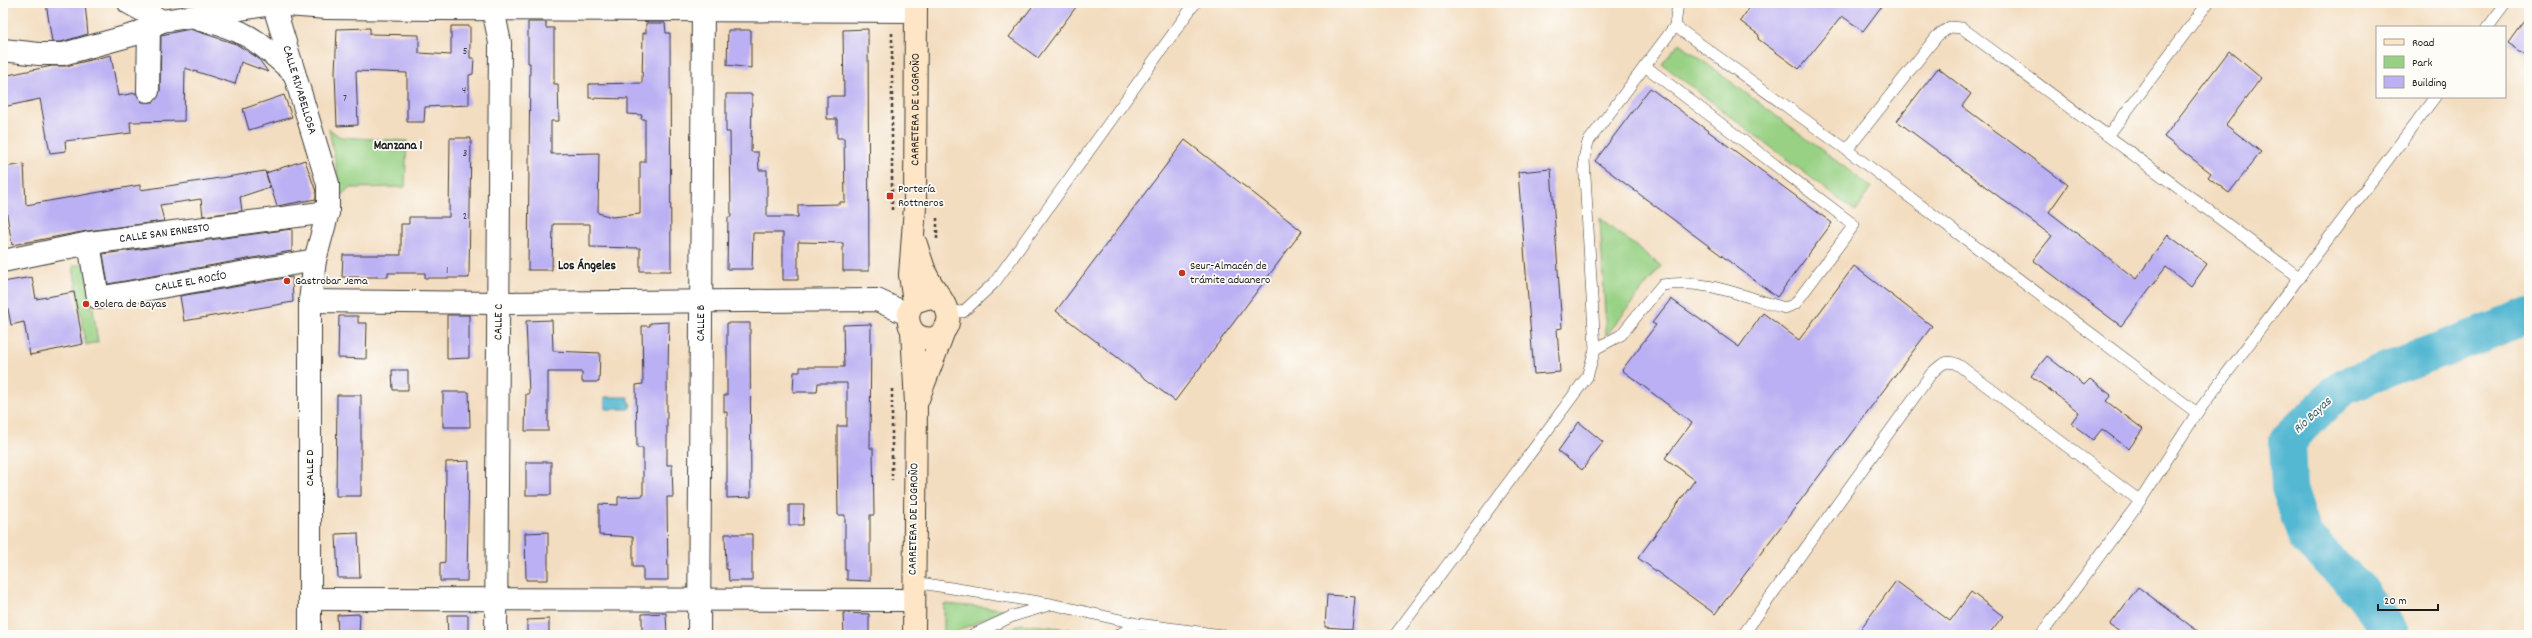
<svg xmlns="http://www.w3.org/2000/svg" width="2532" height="638" font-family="Dekko,sans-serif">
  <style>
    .green { fill: #98d184; stroke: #5a7650 }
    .water { fill: #54b8d2; stroke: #386a77 }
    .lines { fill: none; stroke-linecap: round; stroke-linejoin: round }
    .river { stroke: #54b8d2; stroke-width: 36 }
    .building { fill: #bbb0f3 }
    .service-casing { stroke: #3c3935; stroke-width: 12 }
    .minor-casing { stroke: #3c3935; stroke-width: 24 }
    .secondary-casing { stroke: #3c3935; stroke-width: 24 }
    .path { stroke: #3c3935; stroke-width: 2.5; stroke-dasharray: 3 3; stroke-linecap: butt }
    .service { stroke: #fff; stroke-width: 11 }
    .minor { stroke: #fff; stroke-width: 22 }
    .secondary { stroke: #fde5c5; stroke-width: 22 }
    .poi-dot { fill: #c8321e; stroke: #fdfcf7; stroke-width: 1.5 }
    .labels { text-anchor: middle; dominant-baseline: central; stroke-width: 3.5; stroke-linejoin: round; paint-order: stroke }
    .number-label { font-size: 10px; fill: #444152 }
    .street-label { font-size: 12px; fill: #1c1c1c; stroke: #fdfcf7 }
    .poi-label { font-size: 12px; fill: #1c1c1c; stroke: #fdfcf7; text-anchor: start }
    .neighbourhood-label { font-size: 13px; font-weight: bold; fill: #1c1c1c; stroke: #fdfcf7 }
    .water-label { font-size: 13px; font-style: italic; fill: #35626e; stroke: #fdfcf7 }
  </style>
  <rect width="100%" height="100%" fill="#fdfcf7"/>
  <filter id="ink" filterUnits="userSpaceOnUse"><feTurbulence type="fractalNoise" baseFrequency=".025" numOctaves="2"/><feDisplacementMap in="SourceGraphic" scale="8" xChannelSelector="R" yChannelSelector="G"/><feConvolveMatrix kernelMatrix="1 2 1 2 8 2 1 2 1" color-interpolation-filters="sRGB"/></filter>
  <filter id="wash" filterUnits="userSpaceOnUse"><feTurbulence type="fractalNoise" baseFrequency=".012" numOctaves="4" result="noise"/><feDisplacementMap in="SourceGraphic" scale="16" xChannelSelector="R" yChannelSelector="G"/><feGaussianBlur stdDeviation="0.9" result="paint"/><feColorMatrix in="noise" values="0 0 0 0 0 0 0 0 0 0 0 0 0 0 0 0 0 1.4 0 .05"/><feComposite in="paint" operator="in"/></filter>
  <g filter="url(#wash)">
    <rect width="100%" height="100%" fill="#f3ddc0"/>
    <g class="green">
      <path d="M1679 43 1871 187 1856 212 1662 64Z"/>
      <path d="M329 129 340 137 407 141 405 187 349 188 339 198V181Z"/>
      <path d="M1600 218 1661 266 1606 336Z"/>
      <path d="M86 263 98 342 86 345 73 266Z"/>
      <path d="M944 604 1005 609 950 635H944Z"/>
      <path d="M1021 624 1070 629 1076 635H997Z"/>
    </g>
    <path class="water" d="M605 397H628L631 405 629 409H605Z"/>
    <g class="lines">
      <path class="river" d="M2391 635 2363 593 2305 536 2289 488 2287 440 2344 386 2529 316"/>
    </g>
    <g id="blocks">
      <g class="building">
        <path d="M46 3H85L88 34 61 42H52Z"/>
        <path d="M1035 3H1079L1038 58 1009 37Z"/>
        <path d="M1753 3H1884L1863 31 1842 16 1799 69 1758 39 1759 35 1740 21Z"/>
        <path d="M2529 14V57L2508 43Z"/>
        <path d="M528 22H546V28H554V84H558L559 121H551V154L599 153 598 213 612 217 640 214V162H645V119H641L642 115 628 114V99L589 98V84L642 83 643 33H646V23H665L666 33H670L671 271H640V248L590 247V224H553L552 270H528L530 63H528Z"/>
        <path d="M451 26H470V58H474L473 74 469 75V105L425 107 424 122H407V73L356 71 358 125 337 126 335 73 337 29 370 28V34L419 35V53L451 55Z"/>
        <path d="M190 29 236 44 258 58 268 72 241 62 235 84 185 68 184 121 130 122 131 133 65 141 66 151 50 153 40 99 3 107V76L52 66H66L111 55 118 96 136 93 142 102H154L160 91 161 35Z"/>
        <path d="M868 29 869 271H843V243L798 242V280H783V233H753L752 269H727L728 217H731L730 132H726V94H752L751 152H758L759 170H767V217H798V205L840 204V202H845L844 138H837V119H827V96H844L843 30Z"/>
        <path d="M728 30H751V68L727 65Z"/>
        <path d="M2229 51 2261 78 2226 125 2261 152 2229 193 2208 177 2211 173 2164 137Z"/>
        <path d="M1938 68 1971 94 1962 106 2068 185 2049 212 2136 279 2168 235 2207 264 2191 287 2166 267 2121 326 2033 260 2052 236 1897 121Z"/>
        <path d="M1650 88 1832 223 1777 297 1595 161Z"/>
        <path d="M284 95 292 117 249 130 243 109Z"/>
        <path d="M450 138H471L469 278H425V273H388V277H342L343 255H401V224H409V217H449Z"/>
        <path d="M1185 140 1302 231 1175 401 1056 311Z"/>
        <path d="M305 160 316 192V199L277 206 266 173Z"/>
        <path d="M24 164 26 205 140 185V190L155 188 265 171 270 187 240 197 242 211 203 216 201 199 160 205 164 221 87 231 12 245 6 209 5 167Z"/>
        <path d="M1551 169 1562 328 1557 329 1560 372 1534 374 1518 172Z"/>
        <path d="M292 229V251L108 284 103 254Z"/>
        <path d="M1854 266 1932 326 1715 614 1638 558 1695 480 1665 458 1692 423 1622 370 1656 325 1652 323 1671 299 1739 347 1763 313 1799 340Z"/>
        <path d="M32 277 36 299 74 292 83 344 30 355 24 322 11 325 3 282Z"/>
        <path d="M292 277 293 302 184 321 180 296Z"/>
        <path d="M447 315H469V358L447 359Z"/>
        <path d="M339 316H358V323H367L366 359 338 358Z"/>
        <path d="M552 320 553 351 600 353 599 382H582V372H548V431H525L526 394H529L526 321Z"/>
        <path d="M669 322 668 369H667V465H672L673 497H667L668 580H643V567H633V537L599 535V504L618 505V497L643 496V448H637L636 385 643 384 642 326H650V323Z"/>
        <path d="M727 323H750L751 497 727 498V412H724V395H727Z"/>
        <path d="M871 324 870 448H873L874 515H870V581L847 580V570H845V515H838L837 448V426H847V383H818L817 392H793L794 372H800V367H844L843 325Z"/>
        <path d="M2047 356 2084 385 2090 379 2111 395 2106 401 2143 429 2129 449 2102 429 2093 440 2071 423 2079 412 2031 376Z"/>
        <path d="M392 370H408V390H393Z"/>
        <path d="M443 392H469L470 427H443Z"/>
        <path d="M337 395H361V496H336Z"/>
        <path d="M1579 422 1603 442 1582 470 1558 451Z"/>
        <path d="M469 461 467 581H440V563L445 562 446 462Z"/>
        <rect x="526" y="462" width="25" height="33"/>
        <path d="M789 505H804L803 525H789Z"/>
        <path d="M548 532V580H526L525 533Z"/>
        <path d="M358 533 360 578H338L336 534Z"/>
        <path d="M725 534H752V581H729L728 569H726Z"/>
        <path d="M1896 581 1950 621 1971 592 2003 616 1988 635H1856Z"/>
        <path d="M2138 587 2203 635H2124L2110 625Z"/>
        <path d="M1327 595 1355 597 1352 629 1325 627Z"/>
        <path d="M666 613 667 635H642V614Z"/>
        <path d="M843 613 869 614V635H844Z"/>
        <path d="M360 614 359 635H338L337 615Z"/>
        <path d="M447 615H468V635H448Z"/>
        <path d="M549 619V635H527V620Z"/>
      </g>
    </g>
  </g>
  <g filter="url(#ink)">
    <use href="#blocks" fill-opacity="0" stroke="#3c3935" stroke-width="1"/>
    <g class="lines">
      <g class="service-casing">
        <g id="service">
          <path d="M1675 26 1678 3"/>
          <path d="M2488 27 2506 3"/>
          <path d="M2108 136 2208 3"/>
          <path d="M1847 150 1937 36 1950 27 1962 28 2300 278"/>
          <path d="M948 311 963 312 995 282 1195 3"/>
          <path d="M1595 349 1621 335 1662 285C1705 278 1744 297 1785 308L1795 304 1854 225 1645 66"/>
          <path d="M914 582 1051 604 1138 624 1222 635"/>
          <path d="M972 635 1013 616 1049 605"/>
          <path d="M1118 635 1138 624"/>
          <path d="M1395 635 1587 377 1595 349 1584 159 1588 142 1675 26 1847 150 2197 413"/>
          <path d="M1743 635 1931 374C1941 364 1947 358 1960 366L2140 501"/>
          <path d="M2041 635 2140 501 2197 413 2435 97"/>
        </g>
      </g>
      <g class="minor-casing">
        <g id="minor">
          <path d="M129 3 162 21"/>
          <path id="s1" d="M273 3 328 184V212L315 260 310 301V635"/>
          <path d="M489 3 493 9 500 43 496 635"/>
          <path d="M200 20C247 29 259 42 294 73"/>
          <path d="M3 50 39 54H63L136 34 162 21 273 4 327 8 436 9 916 11"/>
          <path d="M148 91 149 27"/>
          <path id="s2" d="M89 243 98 298 315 260"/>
          <path id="s3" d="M3 261 89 243 328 212"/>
          <path d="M310 301 500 303 877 300 907 314"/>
          <path d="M310 599 914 600"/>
          <path id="s4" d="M699 635 703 3"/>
        </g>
      </g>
      <g class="secondary-casing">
        <g id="secondary">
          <path d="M916 244C919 254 922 264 926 274 935 295 966 319 935 338 912 342 901 320 914 302L930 297 943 303"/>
          <path id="s5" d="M914 302 910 275 915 207 916 3"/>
          <path d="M912 331 916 404 914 635"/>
          <path d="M918 399 943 333"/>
        </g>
      </g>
      <g class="path">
        <path d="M892 210V31"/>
        <path d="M937 218V239"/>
        <path d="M892 389V480"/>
      </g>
      <use href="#service" class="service"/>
      <use href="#minor" class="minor"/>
      <use href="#secondary" class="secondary"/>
    </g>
  </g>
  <g class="poi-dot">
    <rect x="886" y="192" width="8" height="8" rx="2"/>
    <circle cx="1182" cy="273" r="4"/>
    <circle cx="287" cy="281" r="4"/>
    <circle cx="86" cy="304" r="4"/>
  </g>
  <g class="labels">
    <g class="number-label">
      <text x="465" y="52">5</text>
      <text x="464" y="91">4</text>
      <text x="345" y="99">7</text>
      <text x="465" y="154">3</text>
      <text x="465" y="217">2</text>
      <text x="447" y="271">1</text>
    </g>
    <g class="street-label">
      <text stroke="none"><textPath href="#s1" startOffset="91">CALLE RIVABELLOSA</textPath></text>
      <text stroke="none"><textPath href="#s5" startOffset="193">CARRETERA DE LOGROÑO</textPath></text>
      <text stroke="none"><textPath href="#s3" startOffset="164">CALLE SAN ERNESTO</textPath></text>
      <text stroke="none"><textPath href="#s2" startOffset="150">CALLE EL ROCÍO</textPath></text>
      <text transform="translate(499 322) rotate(-89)">CALLE C</text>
      <text stroke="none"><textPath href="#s4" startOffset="312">CALLE B</textPath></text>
      <text transform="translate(310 468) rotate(-90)">CALLE D</text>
      <text transform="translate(914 519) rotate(-89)">CARRETERA DE LOGROÑO</text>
    </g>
    <g class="poi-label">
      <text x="898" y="189">Portería<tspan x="898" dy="14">Rottneros</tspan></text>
      <text x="1190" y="266">Seur-Almacén de<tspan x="1190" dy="14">trámite aduanero</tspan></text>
      <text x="295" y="281">Gastrobar Jema</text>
      <text x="94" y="304">Bolera de Bayas</text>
    </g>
    <g class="neighbourhood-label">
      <text x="398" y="146">Manzana 1</text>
      <text x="587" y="266">Los Ángeles</text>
    </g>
    <g class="water-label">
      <text transform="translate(2313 416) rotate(-43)">Río Bayas</text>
    </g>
  </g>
  <rect width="2532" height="638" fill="none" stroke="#fdfcf7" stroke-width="16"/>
  <rect x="2376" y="26" width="130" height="72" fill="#fdfcf7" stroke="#a3a29f"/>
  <rect x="2384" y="39" width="20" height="6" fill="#fde5c5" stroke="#a3a29f"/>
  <text x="2412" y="46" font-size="12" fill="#1c1c1c">Road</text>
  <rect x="2384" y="56" width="20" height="12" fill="#98d184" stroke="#a3a29f"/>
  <text x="2412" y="66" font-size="12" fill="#1c1c1c">Park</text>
  <rect x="2384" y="76" width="20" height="12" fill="#bbb0f3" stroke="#a3a29f"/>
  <text x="2412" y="86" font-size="12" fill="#1c1c1c">Building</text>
  <path d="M2378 604v6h60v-6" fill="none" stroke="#1c1c1c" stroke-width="2"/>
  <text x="2384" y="604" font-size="12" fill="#1c1c1c" stroke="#fdfcf7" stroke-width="3" paint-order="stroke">20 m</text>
</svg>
